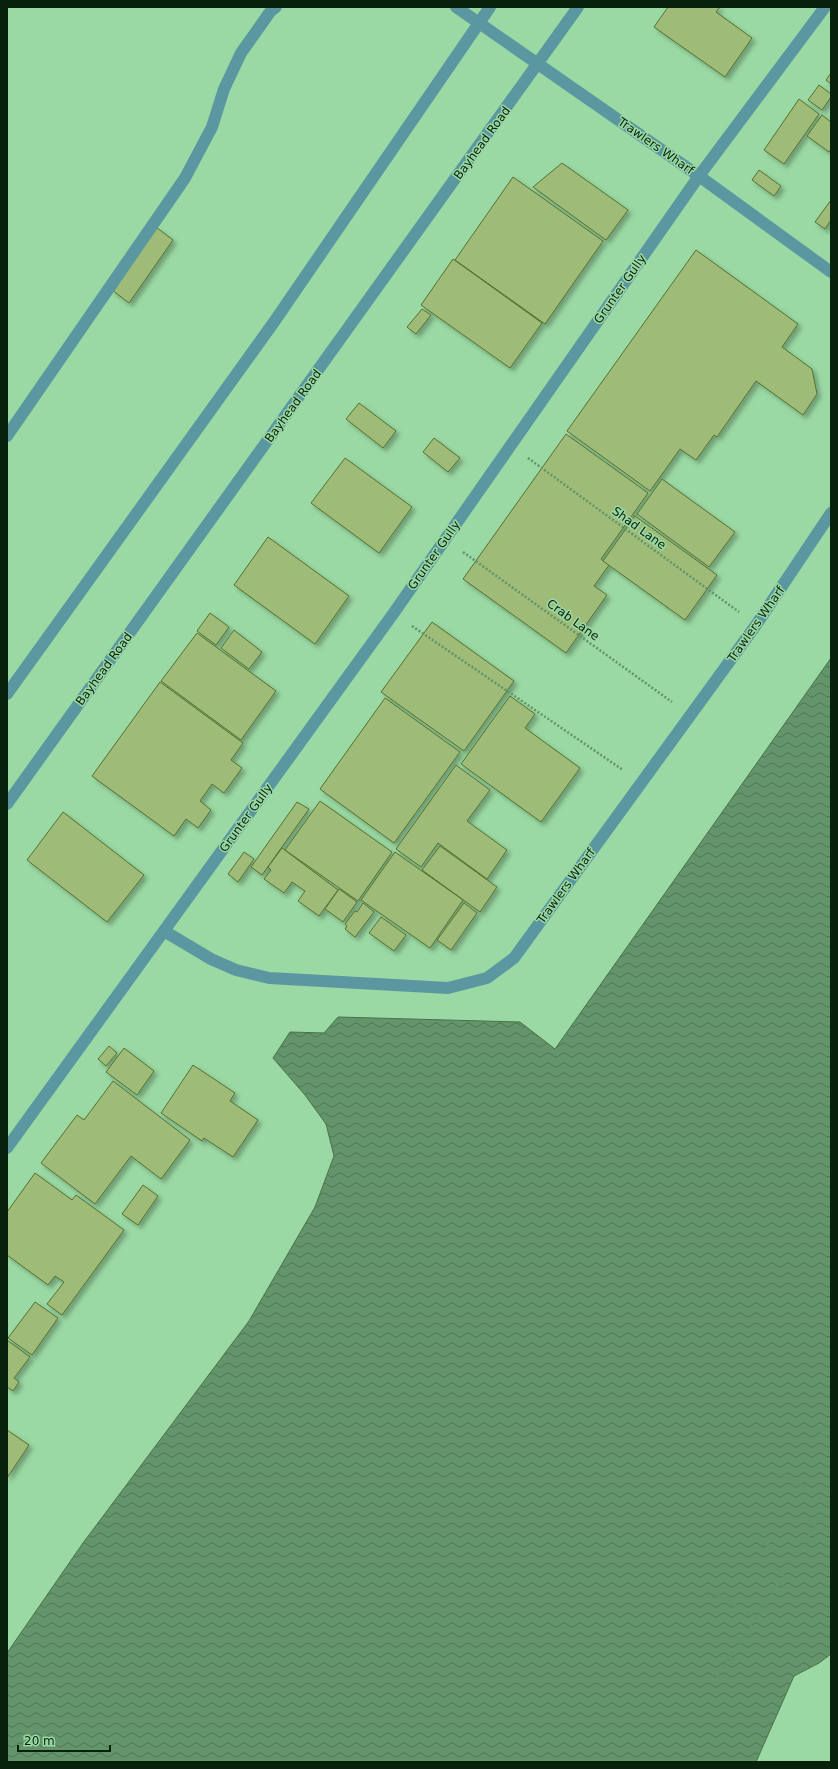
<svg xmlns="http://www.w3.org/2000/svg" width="838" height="1769" font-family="'DejaVu Sans',sans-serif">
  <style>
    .water { fill: url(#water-waves); stroke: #48724e }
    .building { fill: #9ebc78; stroke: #55702e; filter: url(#shadow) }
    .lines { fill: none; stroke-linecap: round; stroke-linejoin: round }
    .path { stroke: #62936a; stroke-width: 2.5; stroke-dasharray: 2 2; stroke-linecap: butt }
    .minor { stroke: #5b97a0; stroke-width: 12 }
    .labels { text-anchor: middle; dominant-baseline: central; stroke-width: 3; stroke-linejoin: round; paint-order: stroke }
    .street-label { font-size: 12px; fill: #08210d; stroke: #9ad9a3 }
  </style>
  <defs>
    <pattern id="water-waves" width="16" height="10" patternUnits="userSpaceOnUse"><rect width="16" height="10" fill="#63946a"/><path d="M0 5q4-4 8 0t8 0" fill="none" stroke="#507856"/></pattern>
    <filter id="shadow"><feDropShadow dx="3.5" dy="3.5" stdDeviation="2" flood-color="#0004"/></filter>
  </defs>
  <rect width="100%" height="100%" fill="#9ad9a3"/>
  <path class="water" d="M831 658V1654L819 1663 794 1676 756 1762H7V1653L83 1543 249 1321 315 1207 334 1156 326 1124 305 1095 273 1058 290 1032 324 1033 338 1017 520 1022 555 1049Z"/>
  <g class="building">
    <path d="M668 7H720L716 12 752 38 725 77 654 27Z"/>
    <path d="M831 73V84L826 80Z"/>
    <path d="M819 85 831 94V97L822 110 808 100Z"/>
    <path d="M799 99 819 114 784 164 764 150Z"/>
    <path d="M822 115 831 122V149L829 152 807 136Z"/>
    <path d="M562 163 628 210 606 240 533 187Z"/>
    <path d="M759 170 781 186 774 196 752 180Z"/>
    <path d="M513 177 603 241 545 324 455 260Z"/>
    <path d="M831 200V220L825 229 815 222Z"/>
    <path d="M156 227 173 240 129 303 112 290Z"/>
    <path d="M696 250 798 324 782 347 812 369 817 394 803 415 756 381 717 437 714 435 696 460 680 449 650 491 567 431Z"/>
    <path d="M453 259 542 323 510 368 421 305Z"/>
    <path d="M422 309 431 315 416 334 407 327Z"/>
    <path d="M359 403 396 431 383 448 346 419Z"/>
    <path d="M566 434 648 493 601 559 609 565 594 586 607 595 566 653 463 579Z"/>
    <path d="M434 438 460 458 448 472 423 452Z"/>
    <path d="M345 458 412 507 379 553 311 503Z"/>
    <path d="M662 479 735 532 709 567 637 514Z"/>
    <path d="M635 516 717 575 685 620 603 561Z"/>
    <path d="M268 537 349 596 315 644 234 585Z"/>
    <path d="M210 613 229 627 216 645 197 631Z"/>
    <path d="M432 622 514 681 464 751 381 692Z"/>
    <path d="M234 630 262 652 249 669 221 648Z"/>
    <path d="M197 633 276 691 241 740 161 681Z"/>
    <path d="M160 682 243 743 231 760 242 768 224 793 212 784 200 801 211 810 198 828 186 819 174 836 92 776Z"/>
    <path d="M510 696 535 714 525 728 580 768 541 822 461 764Z"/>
    <path d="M385 698 460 752 394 843 320 789Z"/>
    <path d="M456 765 490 790 467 821 507 850 487 879 438 843 421 867 396 849Z"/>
    <path d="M320 801 392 852 358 901 285 850Z"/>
    <path d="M297 802 309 809 262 875 251 867Z"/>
    <path d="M63 812 144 875 107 922 27 860Z"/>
    <path d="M440 846 497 887 480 912 422 870Z"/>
    <path d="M282 848 338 890 319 916 298 901 305 891 292 882 284 893 264 879 271 870 268 867Z"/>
    <path d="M244 852 254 859 238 882 228 874Z"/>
    <path d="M395 852 463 900 430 948 361 900Z"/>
    <path d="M339 889 357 902 343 922 325 909Z"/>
    <path d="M363 903 374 912 355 937 345 929 347 926 345 924 355 911 357 912Z"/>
    <path d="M464 903 477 913 451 950 437 940Z"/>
    <path d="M381 917 406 935 394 951 369 933Z"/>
    <path d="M109 1046 117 1053 106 1066 98 1059Z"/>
    <path d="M124 1048 154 1071 137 1095 106 1072Z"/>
    <path d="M193 1065 235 1093 230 1101 258 1120 233 1157 204 1138 202 1141 161 1113Z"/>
    <path d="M113 1081 190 1140 161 1179 131 1156 95 1204 41 1163 77 1115 84 1120Z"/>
    <path d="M35 1173 72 1200 76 1195 124 1230 62 1315 47 1304 64 1282 55 1276 48 1285 7 1255V1212Z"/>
    <path d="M143 1185 158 1196 138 1225 122 1214Z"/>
    <path d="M35 1302 58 1318 32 1355 8 1338Z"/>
    <path d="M7 1340 30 1357 14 1378 19 1382 13 1391 7 1387Z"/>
    <path d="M7 1430 29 1445 7 1478Z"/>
  </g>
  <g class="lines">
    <g class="path">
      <path d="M528 458 739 612"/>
      <path d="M463 552 672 702"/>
      <path d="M412 626 623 770"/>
      <path d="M815 1429 831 1440"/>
      <path d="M783 1474 830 1504"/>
      <path d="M751 1532 791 1563"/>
      <path d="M707 1589 756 1618"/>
      <path d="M717 1677 831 1502"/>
    </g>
    <g class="minor">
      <path d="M456 7 699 176 831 272"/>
      <path d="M7 436 185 178 212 127 224 89 241 53 270 12 276 7"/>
      <path d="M7 694 274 322 490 7"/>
      <path d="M7 804 578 7"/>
      <path d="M164 931 211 959 236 970 269 978 448 988 487 978 514 958 756 625 831 513"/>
      <path d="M7 1148 393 614 699 176 825 7"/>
    </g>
  </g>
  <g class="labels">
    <g class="street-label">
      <text transform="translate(482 143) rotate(-54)">Bayhead Road</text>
      <text transform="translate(656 146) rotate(35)">Trawlers Wharf</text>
      <text transform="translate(620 289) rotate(-55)">Grunter Gully</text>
      <text transform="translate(293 406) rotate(-54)">Bayhead Road</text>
      <text transform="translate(639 528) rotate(36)">Shad Lane</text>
      <text transform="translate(434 555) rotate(-55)">Grunter Gully</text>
      <text transform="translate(573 620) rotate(36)">Crab Lane</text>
      <text transform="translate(756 624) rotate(-55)">Trawlers Wharf</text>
      <text transform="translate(104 669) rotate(-54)">Bayhead Road</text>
      <text transform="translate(246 818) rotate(-54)">Grunter Gully</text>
      <text transform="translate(566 886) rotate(-54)">Trawlers Wharf</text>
    </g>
  </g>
  <rect width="838" height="1769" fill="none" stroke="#08210d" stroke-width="16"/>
  <path d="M18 1745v6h92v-6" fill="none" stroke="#08210d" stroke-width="2"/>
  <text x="24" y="1745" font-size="12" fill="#08210d" stroke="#9ad9a3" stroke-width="3" paint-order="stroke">20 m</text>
</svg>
